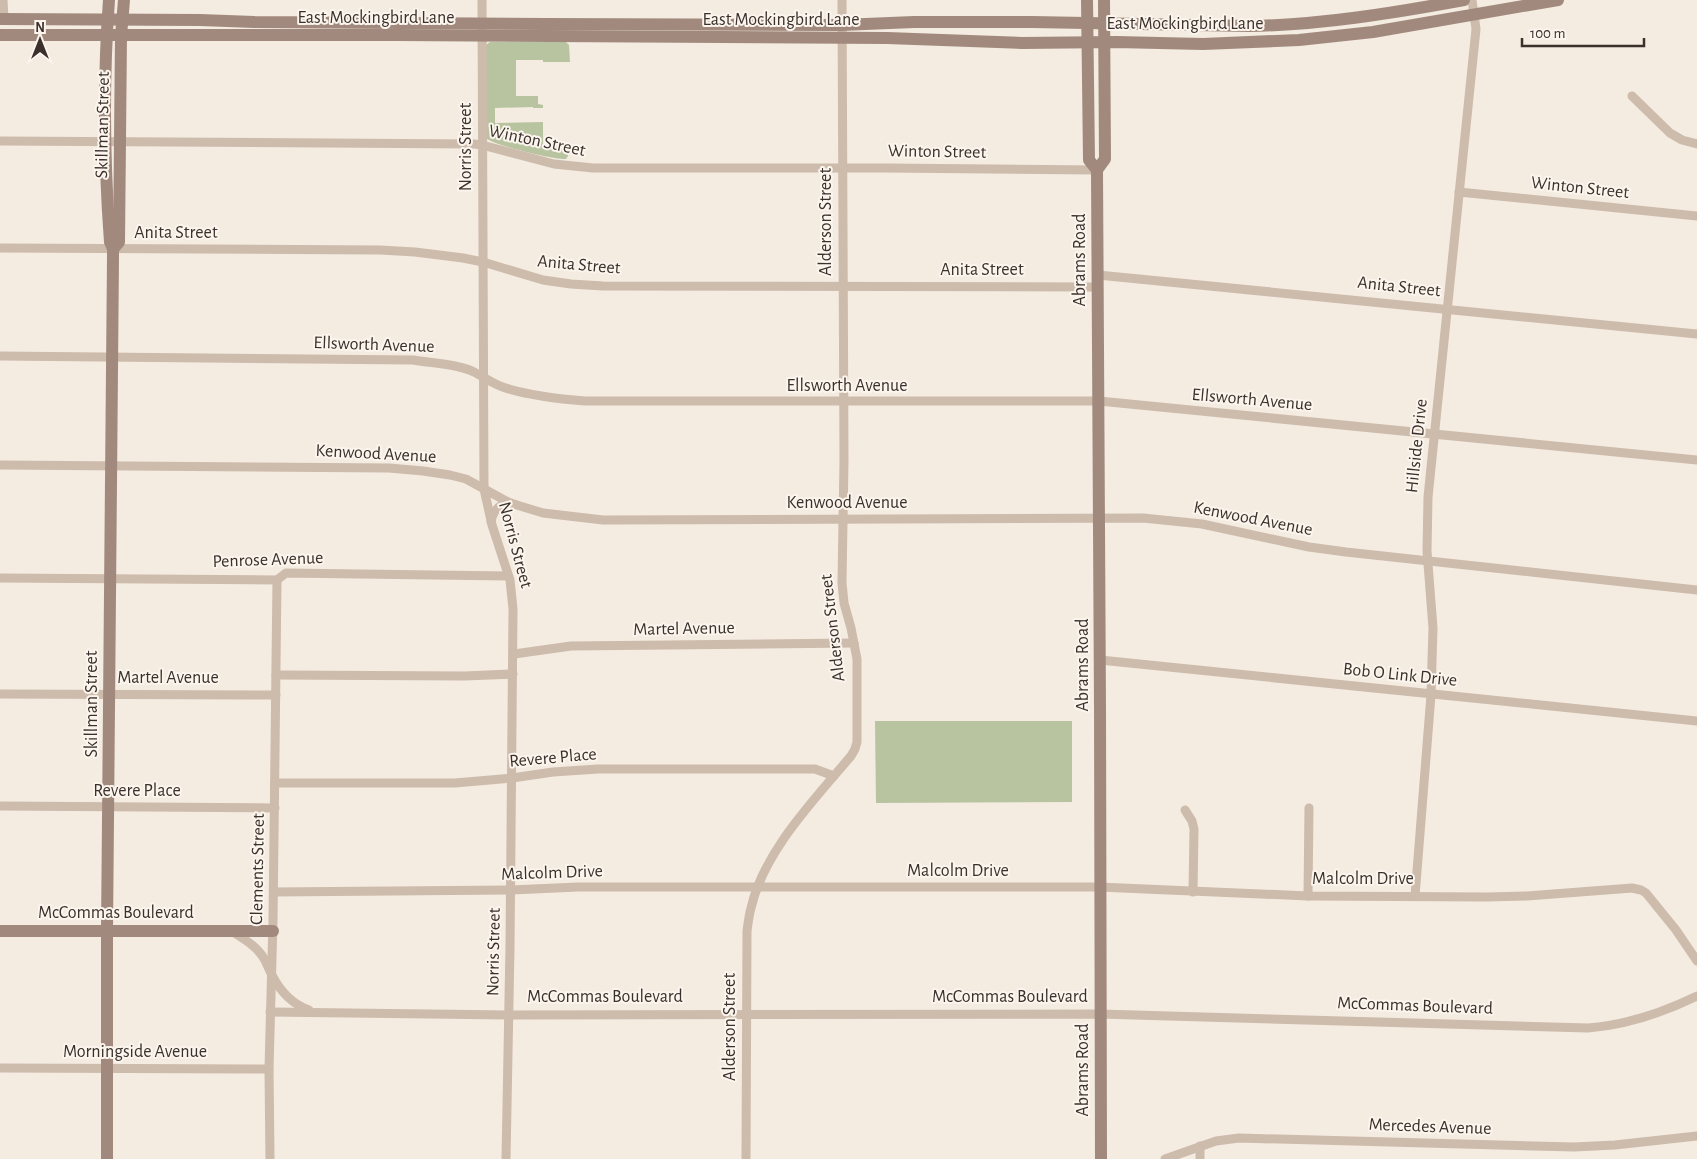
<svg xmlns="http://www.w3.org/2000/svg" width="1697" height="1159" font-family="'Alegreya Sans',sans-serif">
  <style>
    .green { fill: #b8c4a0 }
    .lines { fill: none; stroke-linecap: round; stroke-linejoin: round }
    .street { stroke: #cdbbac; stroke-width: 9 }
    .secondary { stroke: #a18a7d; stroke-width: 12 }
    .labels { text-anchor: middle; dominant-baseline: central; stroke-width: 4; stroke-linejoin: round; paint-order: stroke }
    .street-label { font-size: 18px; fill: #3b302b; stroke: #fbf5ee }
  </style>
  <rect width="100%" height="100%" fill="#f4ebe1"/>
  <g class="green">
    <path d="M490 42H566L569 45 570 62H543V60H516V96H538V104L543 105V108H533V107L495 108V123L543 122V145H560L561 148H565V151H568V156L566 159C555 160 493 145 486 138V45Z"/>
    <path d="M875 721H1072V802L876 803Z"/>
  </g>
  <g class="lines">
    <g class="street">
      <path d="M3 0 4 19"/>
      <path d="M482 0 484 489 492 525 510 580 513 609 510 947 506 1159"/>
      <path d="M1632 96 1670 133 1682 140 1697 144"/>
      <path d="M0 141 474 144 482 145 554 164 593 168H886L1097 170"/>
      <path d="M1459 192 1697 216"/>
      <path d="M0 248 380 250 415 252 463 258 483 262 543 280 571 284 603 286 1098 287"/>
      <path d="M1098 275 1697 334"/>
      <path d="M0 356 413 360C430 363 459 364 474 372 486 378 495 386 509 389 534 396 560 399 585 401H1099L1697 460"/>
      <path d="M0 465 389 468 423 471 450 475 466 479 508 502 520 506 543 513 603 520 1143 518 1202 524 1309 547 1346 552 1697 590"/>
      <path d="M491 522C493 511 498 506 508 502"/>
      <path d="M0 578 277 580 286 573 508 576"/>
      <path d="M514 654 571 646 854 643"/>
      <path d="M1100 660 1697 721"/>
      <path d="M276 675 464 676 513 674"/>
      <path d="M0 694 276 695"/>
      <path d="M275 783H455L512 778 553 772 598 769H815L834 776"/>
      <path d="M0 806 275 808"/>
      <path d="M1185 810 1192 821 1194 829 1193 892"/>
      <path d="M274 892 511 890 578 887H1099L1308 896 1487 897 1527 896 1632 888 1641 890 1646 893 1676 930 1697 961"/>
      <path d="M1308 896 1309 808"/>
      <path d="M1415 896 1431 695 1433 628 1427 551 1428 497 1476 29 1472 0"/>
      <path d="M233 932C244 939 256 946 263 957 267 963 269 970 272 975 280 991 292 1004 309 1010"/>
      <path d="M270 1012 509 1015 1100 1014 1588 1028C1627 1025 1662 1013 1697 996"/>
      <path d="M0 1068 269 1069"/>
      <path d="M270 1159 269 1069 273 921 277 580"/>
      <path d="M746 1159 747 931C748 923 749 915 751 908 764 851 814 800 851 756L855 749 857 742V659L851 628 844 603 842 583 844 460 842 0"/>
      <path d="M1165 1159 1216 1141 1239 1138 1574 1147 1615 1145 1697 1136"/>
      <path d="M1200 1159V1146"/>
    </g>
    <g class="secondary">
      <path d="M1087 0 1089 160 1097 170"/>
      <path d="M0 19 200 20 254 22 545 24 841 25 914 22H1032L1249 26C1321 25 1393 13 1464 0"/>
      <path d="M0 35H397L887 38 1022 43 1116 42 1203 44 1299 40 1373 32 1558 0"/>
      <path d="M113 249 119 242 121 36 124 0"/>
      <path d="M0 931H273"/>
      <path d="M107 1159V931L113 257V249L110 242C104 161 103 80 109 0"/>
      <path d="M1101 1159 1100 707 1097 170 1105 159 1104 0"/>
    </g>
  </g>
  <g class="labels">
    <g class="street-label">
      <text x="376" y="18">East Mockingbird Lane</text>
      <text x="781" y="20">East Mockingbird Lane</text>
      <text x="1185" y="24">East Mockingbird Lane</text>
      <text transform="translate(103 125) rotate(-89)">Skillman Street</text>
      <text transform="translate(537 141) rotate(12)">Winton Street</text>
      <text transform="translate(466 147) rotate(-90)">Norris Street</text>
      <text transform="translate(937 152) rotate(1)">Winton Street</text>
      <text transform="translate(1580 188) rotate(6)">Winton Street</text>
      <text transform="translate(826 222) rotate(-90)">Alderson Street</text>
      <text x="176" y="233">Anita Street</text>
      <text transform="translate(1080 260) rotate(-90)">Abrams Road</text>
      <text transform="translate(579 265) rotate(5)">Anita Street</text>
      <text x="982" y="270">Anita Street</text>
      <text transform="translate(1399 287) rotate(6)">Anita Street</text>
      <text transform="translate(374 345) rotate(2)">Ellsworth Avenue</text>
      <text x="847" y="386">Ellsworth Avenue</text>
      <text transform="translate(1252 400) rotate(5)">Ellsworth Avenue</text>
      <text transform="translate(1417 446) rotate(-84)">Hillside Drive</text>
      <text transform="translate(376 454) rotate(3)">Kenwood Avenue</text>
      <text x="847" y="503">Kenwood Avenue</text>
      <text transform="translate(1253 519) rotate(11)">Kenwood Avenue</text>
      <text transform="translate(515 545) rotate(75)">Norris Street</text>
      <text transform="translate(268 560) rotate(-2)">Penrose Avenue</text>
      <text transform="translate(833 628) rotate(-97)">Alderson Street</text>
      <text transform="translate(684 629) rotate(-1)">Martel Avenue</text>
      <text transform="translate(1083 665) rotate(-90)">Abrams Road</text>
      <text transform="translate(1400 675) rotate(6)">Bob O Link Drive</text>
      <text x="168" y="678">Martel Avenue</text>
      <text transform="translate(92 704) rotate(-90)">Skillman Street</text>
      <text transform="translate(553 758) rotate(-5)">Revere Place</text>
      <text x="137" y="791">Revere Place</text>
      <text transform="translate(258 869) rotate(-89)">Clements Street</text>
      <text x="958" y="871">Malcolm Drive</text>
      <text transform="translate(552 873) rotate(-2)">Malcolm Drive</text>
      <text x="1363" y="879">Malcolm Drive</text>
      <text x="116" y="913">McCommas Boulevard</text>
      <text transform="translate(494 952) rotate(-89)">Norris Street</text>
      <text x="605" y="997">McCommas Boulevard</text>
      <text x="1010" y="997">McCommas Boulevard</text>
      <text transform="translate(1415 1006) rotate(2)">McCommas Boulevard</text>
      <text transform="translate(730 1027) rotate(-90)">Alderson Street</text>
      <text x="135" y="1052">Morningside Avenue</text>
      <text transform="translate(1083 1070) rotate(-90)">Abrams Road</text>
      <text transform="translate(1430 1127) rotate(2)">Mercedes Avenue</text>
    </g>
  </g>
  <g transform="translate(40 40)" stroke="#fbf5ee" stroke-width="4" paint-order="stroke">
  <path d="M0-4L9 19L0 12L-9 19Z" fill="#3b302b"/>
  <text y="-8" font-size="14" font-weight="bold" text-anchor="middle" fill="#3b302b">N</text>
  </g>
  <path d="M1522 38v8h122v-8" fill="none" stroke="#3b302b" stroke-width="2.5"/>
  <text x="1530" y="38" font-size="15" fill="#3b302b" stroke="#fbf5ee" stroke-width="4" paint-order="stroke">100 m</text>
</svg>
